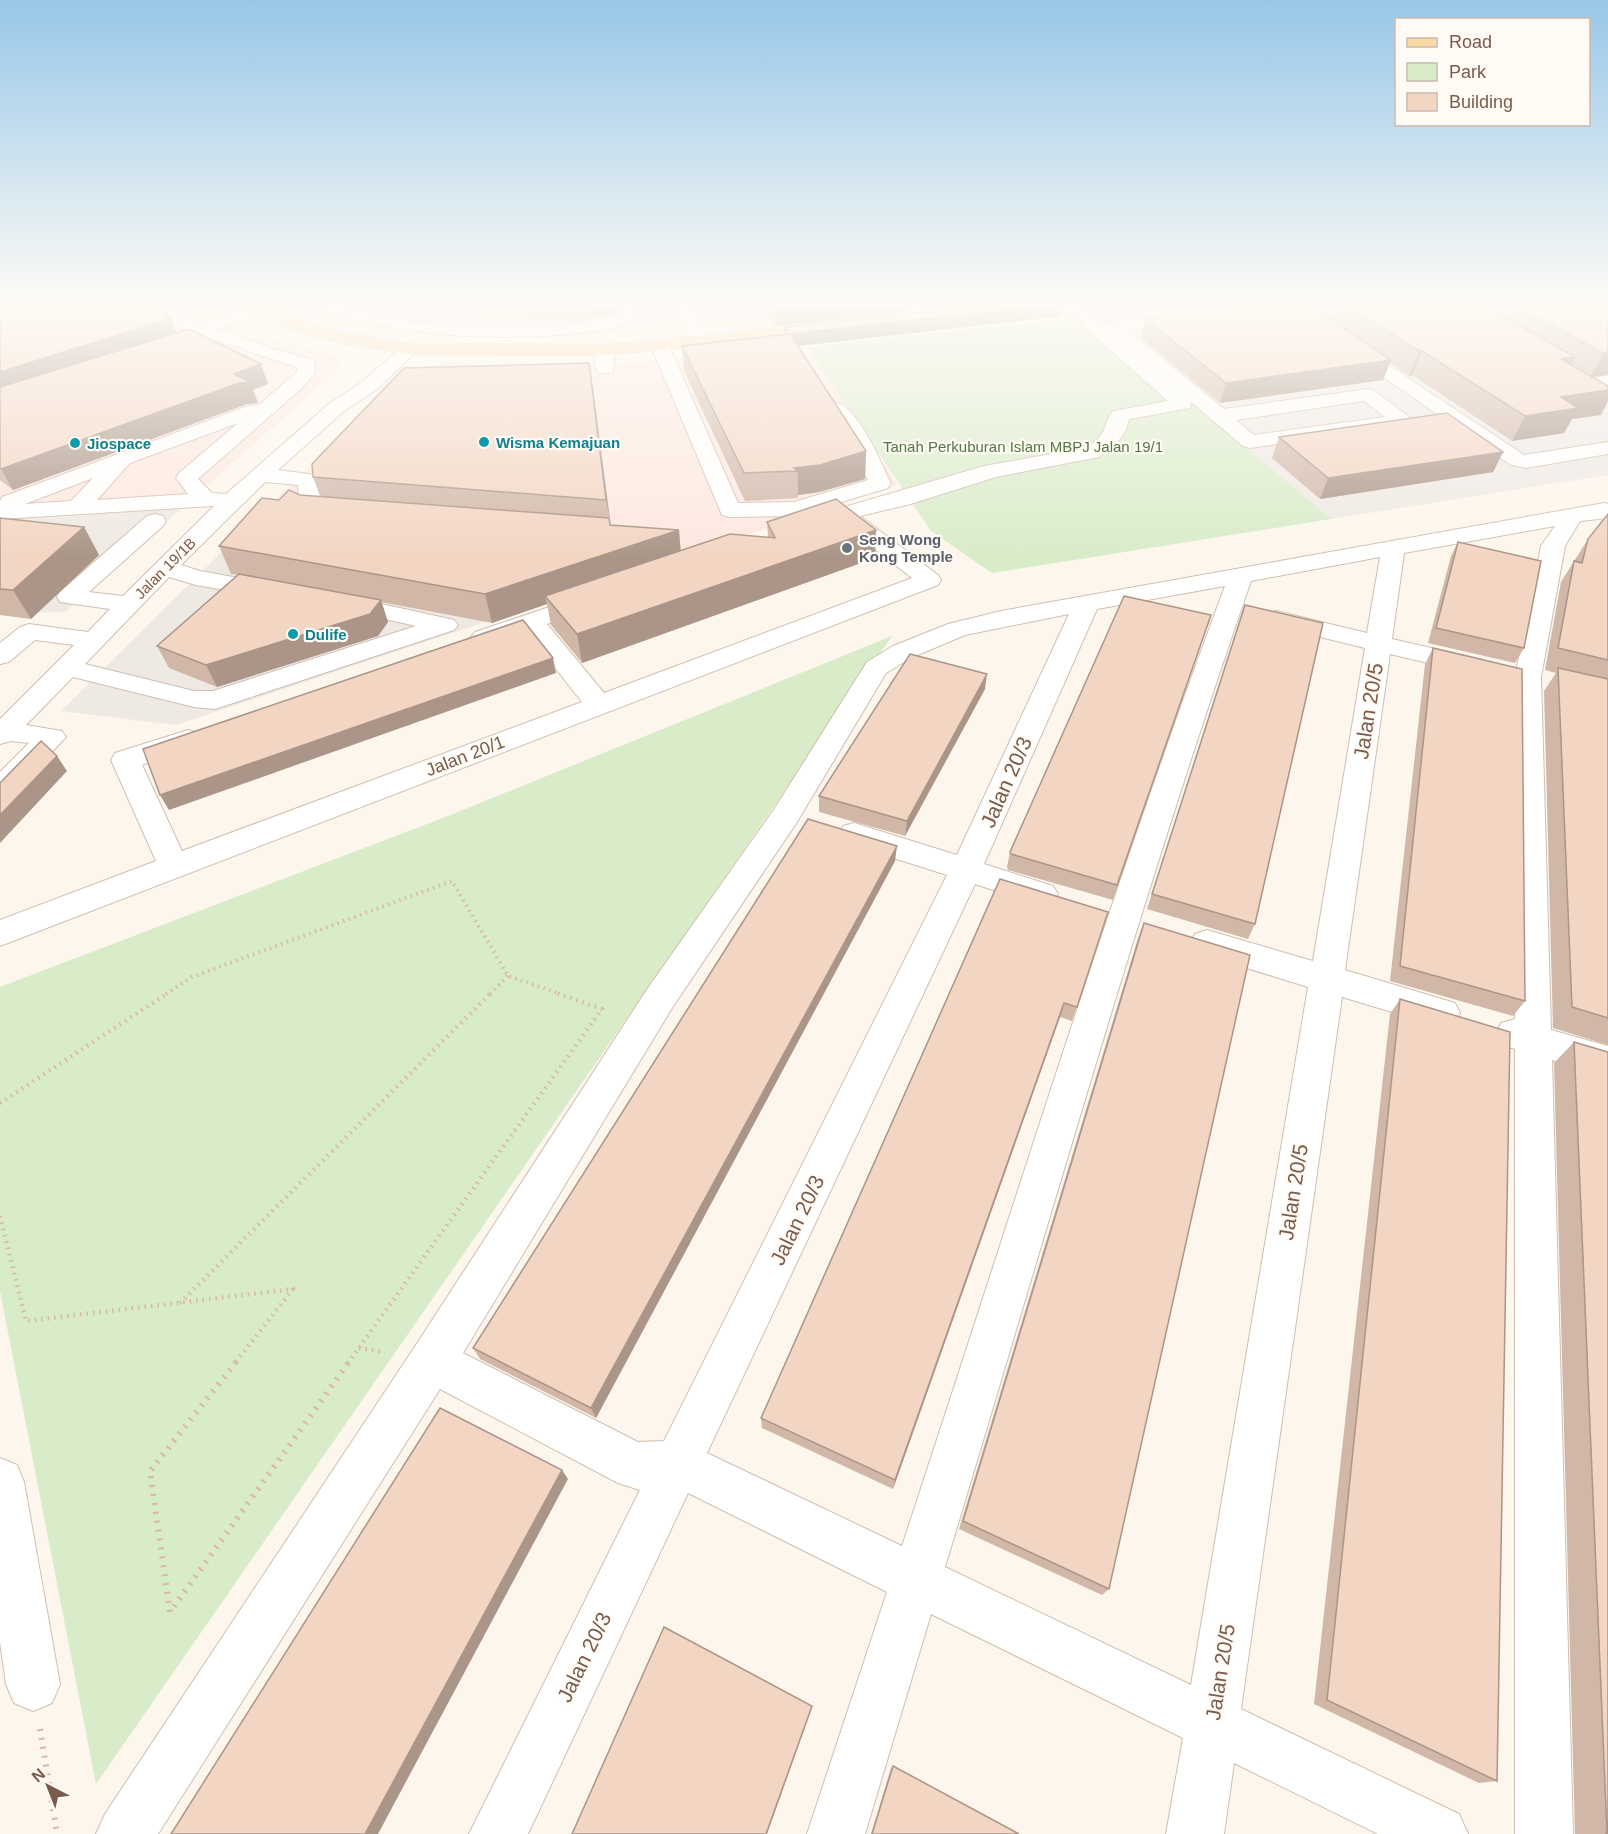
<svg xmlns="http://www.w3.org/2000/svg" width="1608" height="1834" font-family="Arial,sans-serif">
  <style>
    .commercial { fill: #fde8e0 }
    .industrial { fill: #efe9e4 }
    .green { fill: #d8ecc9 }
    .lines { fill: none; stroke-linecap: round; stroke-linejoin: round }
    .minor-casing { stroke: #d1beb0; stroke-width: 2 }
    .major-casing { stroke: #dad1cd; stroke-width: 2 }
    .path-far2 { stroke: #d9b8a5; stroke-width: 4; stroke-dasharray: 1.5 4.5; stroke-linecap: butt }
    .path-far1 { stroke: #d9b8a5; stroke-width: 4.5; stroke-dasharray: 1.5 5; stroke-linecap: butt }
    .path { stroke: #d9b8a5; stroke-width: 6; stroke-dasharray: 2 7; stroke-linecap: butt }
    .minor { fill: #fff; fill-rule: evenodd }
    .major { fill: #fbd9a5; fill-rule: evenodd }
    .wall { fill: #d1b7a8 }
    .shaded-wall { fill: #aa9588 }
    .building { fill: #f3d5c3; stroke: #aa9588; stroke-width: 1.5 }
    .culture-dot { fill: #0f9aa8; stroke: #fffaf3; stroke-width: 2 }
    .worship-dot { fill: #6b7280; stroke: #fffaf3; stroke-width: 2 }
    .labels { text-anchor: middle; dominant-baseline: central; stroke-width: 4.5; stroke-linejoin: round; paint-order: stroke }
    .far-culture-label { font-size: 15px; font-weight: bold; fill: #0d838f; stroke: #fffaf3; text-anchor: start }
    .far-park-label { font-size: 15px; fill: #537a41; stroke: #fffaf3 }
    .far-worship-label { font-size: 15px; font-weight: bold; fill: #5b616d; stroke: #fffaf3; text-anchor: start }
    .far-street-label { font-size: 15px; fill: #7a5c4d; stroke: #fffaf3 }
    .street-label { font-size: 18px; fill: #7a5c4d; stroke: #fffaf3 }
    .near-street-label { font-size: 21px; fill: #7a5c4d; stroke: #fffaf3 }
  </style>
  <rect width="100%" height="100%" fill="#fdf6ec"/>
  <g class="commercial">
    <path d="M127 303H200L235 323 266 337 336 355 342 366 182 508 0 521V340Z"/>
    <path d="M807 347 898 485 689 554 257 517 410 373 444 363 530 367 636 363Z"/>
  </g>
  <g class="industrial">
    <path d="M294 303H643L653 325 643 330 563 337 379 327 307 308Z"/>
    <path d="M702 303H909L725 323 711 318Z"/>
    <path d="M1202 303H1608V475L1331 519 1091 316Z"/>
    <path d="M182 508 65 612 0 613V521Z"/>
    <path d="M257 517 689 554 176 725 61 711Z"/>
  </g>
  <g class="green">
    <path d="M1091 316 1331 519 992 573 931 531 807 347Z"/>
    <path d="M892 636 96 1784 0 1291V987L448 816Z"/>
  </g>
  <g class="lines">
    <g class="minor-casing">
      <g id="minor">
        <path d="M149 303H161L200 324 250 307H262L264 311 262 315 211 332 219 330 225 331 273 349 313 360 315 364V373L302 388 198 479 212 493 226 494 330 403 362 382 404 345H416L419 349 376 390 344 411 278 470 316 475 319 480 321 507 345 511 348 516 345 521 337 523 302 518 299 513 298 485 265 482 181 565 200 571 281 586 284 591 281 596 272 598 196 585 169 577 85 664 194 691H213L416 626 332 607 329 602 332 597 341 595 454 620 458 625 454 630 215 709 194 707 73 677 26 725 62 731 66 737 10 797 0 800V772L29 743 11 741 0 744V719L74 645 35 640 9 662 0 664V643L20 627 29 624 88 632 110 609 60 602 57 597 60 592 147 516 155 514 163 516 166 521 163 526 89 592 123 596 214 506 0 519V501L2 497 248 406 259 405 297 372V367L218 341 164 356 158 355 155 351 158 347 196 336 149 311 147 307ZM238 423 179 473 176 478 188 494 97 500 130 463ZM93 478 71 501 25 504Z"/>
        <path d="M318 303C340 301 365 313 388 318 449 329 513 330 575 323 590 321 605 319 620 314L617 303H633L638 316C629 328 600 330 586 332 497 343 410 336 323 312Z"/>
        <path d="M671 303H687L711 342 708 346H696Z"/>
        <path d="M900 303H917L932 317 929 321H917Z"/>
        <path d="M1057 303H1075L1103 327 1106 323 1112 322 1235 306 1233 303H1252L1259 309 1257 313 1127 330 1224 409 1368 389 1375 391 1413 420 1410 424 1403 426 1250 448 1243 446 1191 402 1190 408 1129 419 1126 430 1114 447 1099 457 996 477 907 505 860 516 938 575 941 580 938 585 0 946V920L156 861 111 760 115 753 188 730 198 733 202 739 198 745 142 765 182 851 582 702 526 631 484 645 475 642 471 637 475 632 582 596 591 594 600 596 603 601 600 606 547 624 604 693 912 578 840 522 831 521 828 516 831 511 984 466 1086 448C1110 432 1100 430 1113 411L1168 401ZM1364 401 1385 417 1254 435 1236 420Z"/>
        <path d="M1276 303H1295L1524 455 1608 442V454L1526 468 1511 465Z"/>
        <path d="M660 341 666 342 669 346 738 503 794 502 868 480 843 428 823 406 826 402C855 395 880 462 891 483L888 488 795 516 730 517 722 515 651 346 654 342Z"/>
        <path d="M604 345 610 346C615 353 616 366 612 373H598C594 367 593 353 598 346Z"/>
        <path d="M1557 351 1608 376V390L1551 360 1548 356 1551 352Z"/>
        <path d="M1604 503 1608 504V518L1580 521 1565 546 1541 677 1551 1030 1608 1046V1078L1552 1060 1573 1834H1515V1049L1501 1045 1496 1034 1501 1023 1515 1019V677L1541 546 1555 526 1404 553 1392 639 1483 660 1487 666 1483 672 1474 674 1390 654 1345 970 1455 1003 1460 1013 1455 1023 1442 1027 1342 997 1241 1709 1459 1814 1468 1834H1378L1234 1763 1224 1834H1166L1183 1738 931 1614 865 1834H807L887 1592 688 1493 528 1834H469L640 1490 618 1483 440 1389 158 1834H96L105 1814 416 1345 648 988 775 808 867 662 893 646 948 624 1001 611ZM1380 557 1367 633 1276 611 1267 614 1263 619 1267 624 1365 648 1313 961 1207 930 1195 934 1190 943 1195 952 1308 987 1191 1685 945 1567C1045 1238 1138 906 1251 581ZM1225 586C1107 902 1008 1226 902 1546L707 1453 975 884 1042 906 1053 902 1058 894 1053 886 984 864 1097 609ZM1069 614 957 855 854 823 843 826 839 834 843 842 947 875 664 1441 638 1442 463 1353 672 1008 797 822 886 673 911 658 965 635Z"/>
        <path d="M0 1458 17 1465 24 1482 60 1684 52 1703 33 1711 14 1703 6 1684 0 1642Z"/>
      </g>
    </g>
    <g class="major-casing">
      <path id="major" d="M234 303H254L285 316 328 329 410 344 604 345 828 323 834 324 837 328 834 332 828 333 604 355 410 354 347 344 294 331 253 315Z"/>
    </g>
    <g class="path-far2">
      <path d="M166 994 192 977 452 881 508 976 560 994"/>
      <path d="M490 994 508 976"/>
    </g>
    <g class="path-far1">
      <path d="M0 1103 168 993"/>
      <path d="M0 1216 26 1321 293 1289 235 1363"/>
      <path d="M180 1303 491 993"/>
      <path d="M359 1348 385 1352"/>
      <path d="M348 1363 602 1009 556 993"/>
    </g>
    <g class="path">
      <path d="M236 1362 150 1471 170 1612 349 1362"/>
      <path d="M40 1729 57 1834"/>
    </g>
    <use href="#minor" class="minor"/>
    <use href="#major" class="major"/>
  </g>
  <g class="wall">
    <path d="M0 303 177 332 268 384 253 390 258 403 247 404 13 490 0 480Z"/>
    <path d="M383 303H616L617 312 592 318 571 320 444 314 399 307Z"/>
    <path d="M762 303H906L905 312 776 326Z"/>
    <path d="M919 303H993L927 310Z"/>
    <path d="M1315 303H1608V375L1593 377 1601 415 1572 419 1564 433 1512 441 1412 375 1409 376 1390 363 1383 380 1220 403 1141 338 1145 319 1313 309Z"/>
    <path d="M1061 316 798 346 866 451 865 479 819 492 798 495V498L745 501 684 371 682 346 784 334V327Z"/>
    <path d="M589 363 610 525 679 530 681 551 768 537 767 522 876 530 875 558 582 663 551 625 547 604 492 623 381 602 388 622 378 636 217 687 169 668 157 646 238 575 231 574 219 546 279 500 300 495 320 496 313 477Z"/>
    <path d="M1279 437 1503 452 1493 472 1320 499 1272 458Z"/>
    <path d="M1608 514V1045L1553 1028 1544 691 1556 673 1545 670 1561 582 1588 539Z"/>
    <path d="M0 518 84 527 99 555 31 619 0 615Z"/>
    <path d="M1458 542 1524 648 1515 663 1428 643 1451 556Z"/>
    <path d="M1245 605 1255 924 1248 939 1147 909Z"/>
    <path d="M1211 615 1113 900 1008 870 1007 867 1010 852Z"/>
    <path d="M1433 648 1525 1001 1513 1016 1390 981 1425 664Z"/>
    <path d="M985 689 905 836 819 812V796Z"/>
    <path d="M895 861 596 1418 480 1359 473 1348Z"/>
    <path d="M1108 912 1072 1021 1060 1017 893 1489 762 1428 761 1418Z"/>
    <path d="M1144 923 1109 1589 1102 1595 959 1529 1138 938Z"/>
    <path d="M1400 999 1497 1781 1479 1783 1314 1704 1390 1014Z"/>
    <path d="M1574 1042 1608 1834H1575L1554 1063Z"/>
    <path d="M893 1766 1019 1834H871L891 1768Z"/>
  </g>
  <g class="shaded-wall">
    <path d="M48 303H62L47 307Z"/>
    <path d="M589 303H616L617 312 592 318Z"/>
    <path d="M823 303H906L905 312 776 326V308Z"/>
    <path d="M928 303H993L927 310Z"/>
    <path d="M1063 304 1061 316 789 347 788 334Z"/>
    <path d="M170 315 178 335 0 396V372Z"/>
    <path d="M1419 351H1422L1412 375 1409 376Z"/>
    <path d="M1608 352V375L1590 378 1603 353Z"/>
    <path d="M1575 357 1562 382 1561 359Z"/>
    <path d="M1391 360 1383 380 1220 403 1226 383Z"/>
    <path d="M589 363 593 388 611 527 606 500Z"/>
    <path d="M261 364 268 384 253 390 258 403 247 404 13 490 1 469 234 374Z"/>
    <path d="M1608 390V401L1601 415 1572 419 1564 433 1512 441 1525 416 1561 397Z"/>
    <path d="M866 451 865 479 819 492 798 495V471L794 468Z"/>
    <path d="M1503 452 1493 472 1320 499 1328 478Z"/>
    <path d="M84 527 99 555 31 619 13 590Z"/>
    <path d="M679 530 681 559 545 596 547 604 492 623 485 594Z"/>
    <path d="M876 530 875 558 582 663 577 634Z"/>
    <path d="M381 600 388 622 378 636 217 687 206 665Z"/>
    <path d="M553 658 556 673 169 810 160 795Z"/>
    <path d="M987 674 985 689 905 836 907 821Z"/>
    <path d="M57 756 67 771 0 843V815Z"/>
    <path d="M897 846 895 861 596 1418 591 1408Z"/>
    <path d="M1064 1003 1060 1017 893 1489 895 1480Z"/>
    <path d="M562 1470 568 1479 378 1834H365Z"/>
    <path d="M812 1706 811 1710 767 1834H766Z"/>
  </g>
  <g class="building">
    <path d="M0 303H48L47 307 62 303H144L170 315 165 317 168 319 0 372Z"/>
    <path d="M772 303H823L776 308Z"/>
    <path d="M1007 303H1062L1063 304 788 334 784 327Z"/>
    <path d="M1280 303H1305L1391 360 1226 383 1145 319Z"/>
    <path d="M1342 303H1479L1575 357 1561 359 1608 386V390L1561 397 1578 408 1525 416 1422 351H1419Z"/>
    <path d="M1510 303H1608V352L1603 353Z"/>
    <path d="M189 329 261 364 234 374 250 382 239 383 1 469 0 468V387Z"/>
    <path d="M790 334 866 451 820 465 794 468 798 471 744 473 682 346Z"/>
    <path d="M589 363 606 500 313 477 312 464 404 368Z"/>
    <path d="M1447 413 1503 452 1328 478 1279 437Z"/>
    <path d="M289 490 300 495 609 518 610 525 679 530 485 594 219 546 262 498 279 500Z"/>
    <path d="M836 499 876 530 577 634 545 596 730 534 775 538 767 522Z"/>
    <path d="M1608 514V660L1558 648 1574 561 1582 563 1588 539Z"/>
    <path d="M0 518 84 527 13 590 0 589Z"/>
    <path d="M1458 542 1541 561 1524 648 1436 628Z"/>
    <path d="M239 574 381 600 370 614 206 665 157 646Z"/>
    <path d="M1124 596 1211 615 1117 885 1011 854 1010 852Z"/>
    <path d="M1245 605 1323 623 1255 924 1152 894Z"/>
    <path d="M523 620 553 658 160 795 143 749Z"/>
    <path d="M1433 648 1522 669 1525 1001 1400 966Z"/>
    <path d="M910 654 987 674 907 821 819 796Z"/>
    <path d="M1558 668 1608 679V1018L1572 1007Z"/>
    <path d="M41 741 57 756 0 815V783Z"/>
    <path d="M808 819 897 846 591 1408 473 1348Z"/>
    <path d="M1000 879 1108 912 1077 1007 1064 1003 895 1480 761 1418Z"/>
    <path d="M1144 923 1250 955 1109 1589 963 1521Z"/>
    <path d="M1400 999 1510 1032 1497 1781 1327 1700Z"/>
    <path d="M1574 1042 1608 1052V1834H1606L1607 1833Z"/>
    <path d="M440 1408 562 1470 365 1834H171Z"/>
    <path d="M664 1627 812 1706 766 1834H572Z"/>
    <path d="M893 1766 1019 1834H872Z"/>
  </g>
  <linearGradient id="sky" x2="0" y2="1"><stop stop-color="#97c7e8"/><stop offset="0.54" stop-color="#fefbf6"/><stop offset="1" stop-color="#fefbf6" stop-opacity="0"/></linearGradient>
  <rect width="1608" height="559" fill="url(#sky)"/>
  <g class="culture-dot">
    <circle cx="484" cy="442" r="6"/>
    <circle cx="75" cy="443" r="6"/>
    <circle cx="293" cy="634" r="6"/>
  </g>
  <circle class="worship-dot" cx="847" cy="548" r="6"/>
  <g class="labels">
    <g class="far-culture-label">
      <text x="496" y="442">Wisma Kemajuan</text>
      <text x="87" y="443">Jiospace</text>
      <text x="305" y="634">Dulife</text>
    </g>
    <g class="far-park-label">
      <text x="1023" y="446">Tanah Perkuburan Islam MBPJ Jalan 19/1</text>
    </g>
    <g class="far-worship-label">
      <text x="859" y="539">Seng Wong<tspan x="859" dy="17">Kong Temple</tspan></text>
    </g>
    <g class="far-street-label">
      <text transform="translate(165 568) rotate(-45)">Jalan 19/1B</text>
    </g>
    <g class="street-label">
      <text transform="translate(465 756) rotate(-21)">Jalan 20/1</text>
    </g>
    <g class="near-street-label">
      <text transform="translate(1368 711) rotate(-81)">Jalan 20/5</text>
      <text transform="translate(1006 782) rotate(-66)">Jalan 20/3</text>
      <text transform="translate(1293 1192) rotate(-81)">Jalan 20/5</text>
      <text transform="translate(797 1220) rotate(-64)">Jalan 20/3</text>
      <text transform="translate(584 1657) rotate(-64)">Jalan 20/3</text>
      <text transform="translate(1220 1672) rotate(-81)">Jalan 20/5</text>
    </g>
  </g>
  <rect x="1395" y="18" width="195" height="108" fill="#fffaf3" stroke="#cabbb1" stroke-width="1.5"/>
  <rect x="1407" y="38" width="30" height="9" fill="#fbd9a5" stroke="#cabbb1" stroke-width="1.5"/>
  <text x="1449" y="48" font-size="18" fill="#7a5c4d">Road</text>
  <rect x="1407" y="63" width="30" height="18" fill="#d8ecc9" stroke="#cabbb1" stroke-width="1.5"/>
  <text x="1449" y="78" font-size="18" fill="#7a5c4d">Park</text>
  <rect x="1407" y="93" width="30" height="18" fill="#f3d5c3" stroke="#cabbb1" stroke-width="1.5"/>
  <text x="1449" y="108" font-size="18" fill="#7a5c4d">Building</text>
  <g transform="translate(48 1786) rotate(318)" stroke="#fffaf3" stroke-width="4.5" paint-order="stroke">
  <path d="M0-4.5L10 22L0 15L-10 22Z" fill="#7a5c4d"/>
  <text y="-9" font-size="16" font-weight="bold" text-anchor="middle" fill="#7a5c4d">N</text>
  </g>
</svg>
